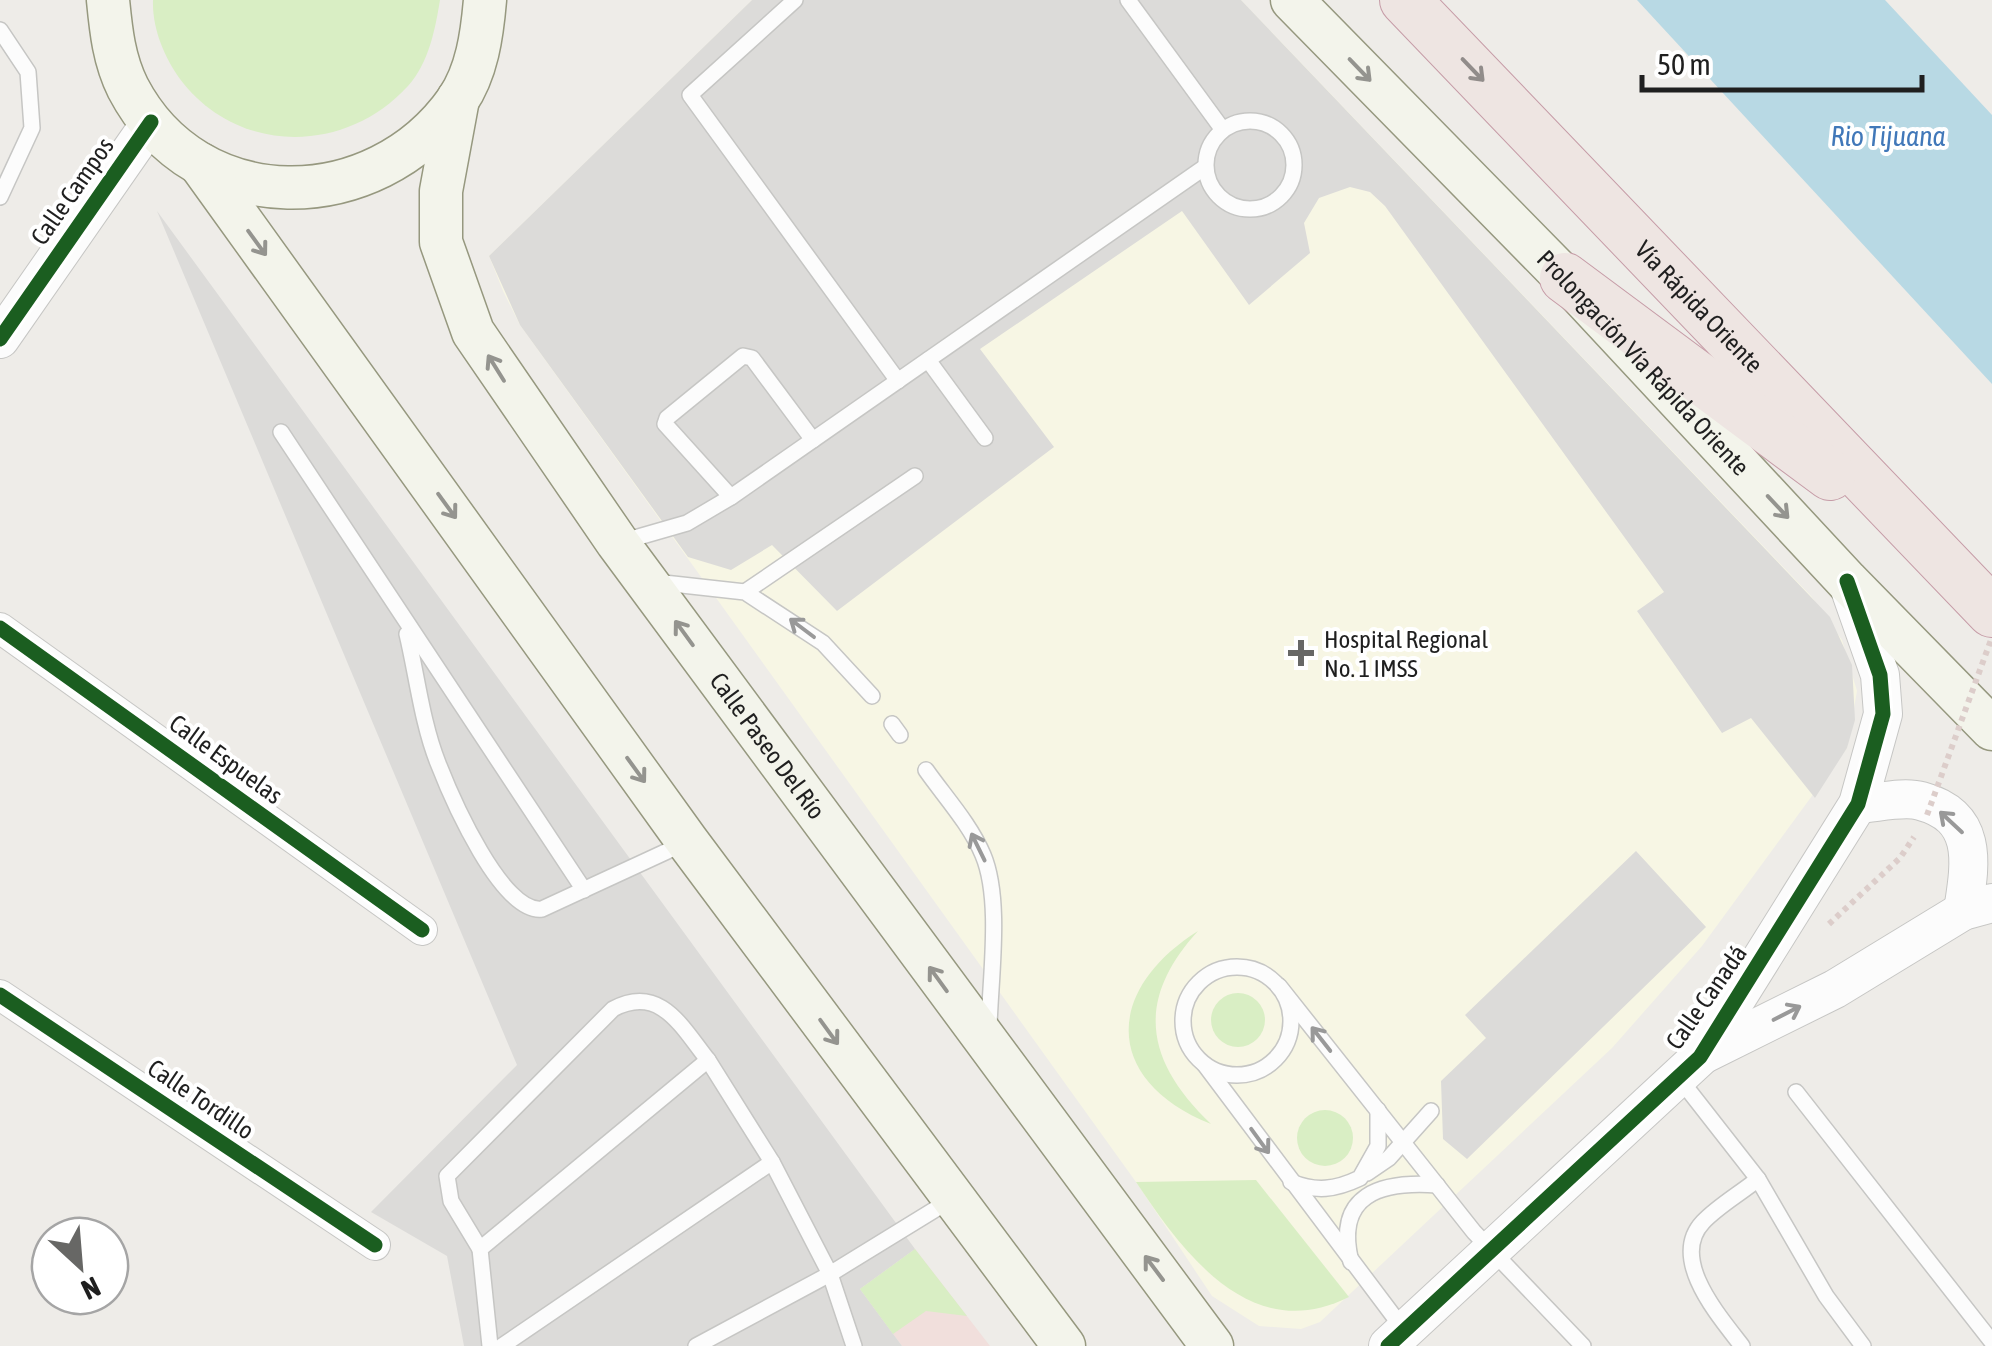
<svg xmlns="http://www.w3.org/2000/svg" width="1992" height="1346" font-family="'Asap Condensed',sans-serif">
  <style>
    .commercial { fill: #f1dfdc }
    .education { fill: #f7f6e4 }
    .religious { fill: #dcdbd9 }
    .grass { fill: #d9eec4 }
    .water { fill: #b8d9e4 }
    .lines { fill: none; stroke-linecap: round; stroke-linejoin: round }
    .service-casing { stroke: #c6c6c4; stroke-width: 18 }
    .minor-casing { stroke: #c6c6c4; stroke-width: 32 }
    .tertiary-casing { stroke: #c6c6c4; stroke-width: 40 }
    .secondary-casing { stroke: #96987f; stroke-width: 45 }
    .trunk-casing { stroke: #c69ca7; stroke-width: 52 }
    .path { stroke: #dccdca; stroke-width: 6; stroke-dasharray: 5 5; stroke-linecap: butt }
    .service { stroke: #fcfcfc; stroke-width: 15 }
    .minor { stroke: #fcfcfc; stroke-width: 30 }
    .tertiary { stroke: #fcfcfc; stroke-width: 38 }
    .secondary { stroke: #f3f4eb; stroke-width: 42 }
    .trunk { stroke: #eee5e2; stroke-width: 50 }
    .path-bridge { stroke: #dccdca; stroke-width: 6; stroke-dasharray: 5 5; stroke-linecap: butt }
    .cycleway-casing { stroke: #fff; stroke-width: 21 }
    .cycleway { stroke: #1b5e20; stroke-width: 15 }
    .oneway { stroke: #94948f }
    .oneway2 { stroke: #918c8a }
    .oneway3 { stroke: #999 }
    .poi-dot { fill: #676765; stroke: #fff; stroke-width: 4 }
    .labels { text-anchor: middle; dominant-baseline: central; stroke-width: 8; stroke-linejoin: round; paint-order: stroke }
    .street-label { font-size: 25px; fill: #1f1f1f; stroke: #fff }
    .poi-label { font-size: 25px; fill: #1f1f1f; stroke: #fff; text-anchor: start }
    .water-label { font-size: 28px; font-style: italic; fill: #4178b9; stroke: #fff }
  </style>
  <rect width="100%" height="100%" fill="#eeece8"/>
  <path class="commercial" d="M915 1249 990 1346H902L860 1289Z"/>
  <path class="education" d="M752 0H1241L1811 596 1842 640 1857 691 1847 748 1702 946 1612 1048 1320 1322 1301 1329 1259 1326 1212 1296 1136 1182 520 325 503 291 489 256Z"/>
  <g class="religious">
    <path d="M752 0H1241L1830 617 1852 665 1855 720 1847 748 1815 798 1751 718 1722 733 1637 611 1664 592 1385 206 1370 192 1350 187 1319 198 1304 223 1310 253 1249 305 1182 211 980 349 1054 447 837 611 772 545 731 570 688 557 520 325 489 256Z"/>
    <path d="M157 211 915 1249 860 1289 902 1346H464L447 1256 371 1212 517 1065Z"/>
    <path d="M1636 851 1706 927 1467 1159 1443 1139 1441 1081 1486 1038 1465 1015Z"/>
  </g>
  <g class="grass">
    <path d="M153 0H440C435 30 429 62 408 86 345 155 237 155 180 79 164 57 152 28 153 0Z"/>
    <path d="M1198 931C1134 1001 1146 1062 1211 1124 1104 1081 1103 991 1198 931Z"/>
    <circle cx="1238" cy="1020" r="27"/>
    <circle cx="1325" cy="1138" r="28"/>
    <path d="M1256 1180 1349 1297C1251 1346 1184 1254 1136 1182Z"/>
    <path d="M915 1249 967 1316 926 1311 893 1334 860 1289Z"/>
  </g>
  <path class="water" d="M1637 0H1885L1992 115V384Z"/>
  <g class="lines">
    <g class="service-casing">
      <g id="service">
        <path d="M795 0 690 95 898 381"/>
        <path d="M1128 0 1223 130"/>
        <path d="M0 30 28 72 32 128 0 197"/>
        <circle cx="1250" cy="165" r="44"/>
        <path d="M928 360 985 438"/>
        <path d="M281 432 584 890"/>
        <path d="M731 497 665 424 667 418 743 356 752 358 813 440"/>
        <path d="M621 542 687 523 731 497 1205 167"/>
        <path d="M655 582 745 592 823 643 872 696"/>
        <path d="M745 592 915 476"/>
        <path d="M407 634C417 676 422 723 438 763 452 799 502 914 542 909L687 842"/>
        <path d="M892 724 900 735"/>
        <path d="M926 770C945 797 970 824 983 855 1002 900 990 979 989 1028"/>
        <circle cx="1237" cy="1021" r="54"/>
        <path d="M1279 986 1474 1232 1583 1346"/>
        <path d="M1205 1065 1404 1330"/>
        <path d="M1679 1078 1758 1179 1826 1296 1863 1346"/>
        <path d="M1796 1092 1992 1342"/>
        <path d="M1367 1173 1389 1158 1431 1111"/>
        <path d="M1291 1182C1316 1192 1335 1190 1360 1178L1378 1146V1110"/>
        <path d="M480 1249 451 1201 447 1176 613 1009C660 984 681 1026 708 1060"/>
        <path d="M1351 1262C1334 1194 1381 1181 1437 1185"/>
        <path d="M490 1346 480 1249 708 1060 772 1162 830 1274 696 1346"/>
        <path d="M502 1346 772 1162"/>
        <path d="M854 1346 830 1274 952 1199"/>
        <path d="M1742 1346C1720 1317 1668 1259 1703 1222 1718 1206 1741 1193 1758 1179"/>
      </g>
    </g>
    <g class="minor-casing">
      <g id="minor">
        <path d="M0 628 422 930"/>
        <path d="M0 995 375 1245"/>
      </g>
    </g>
    <g class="tertiary-casing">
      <g id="tertiary">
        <path d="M0 339 151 122"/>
        <path d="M1858 804C1876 803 1904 796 1921 801 1980 817 1970 865 1963 911"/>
        <path d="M1702 1055 1835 989 1963 911 1992 903"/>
        <path d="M1388 1346 1700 1057 1858 804 1883 714 1880 675 1847 581"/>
      </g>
    </g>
    <g class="secondary-casing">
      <g id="secondary">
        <path d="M108 0C111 31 114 60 128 88 197 220 375 217 457 101 477 72 482 35 485 0"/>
        <path id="s1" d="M1292 0 1565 278 1847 581 1992 729"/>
        <path id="s2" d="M458 99 441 191V242L473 332 617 542 1212 1346"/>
        <path d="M200 164 687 841 1064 1346"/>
      </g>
    </g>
    <g class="trunk-casing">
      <g id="trunk">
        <path id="s3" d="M1405 0 1992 612"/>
        <path d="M1565 278 1830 475"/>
      </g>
    </g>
    <path class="path" d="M1829 924 1900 858 1914 837"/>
    <use href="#service" class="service"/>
    <use href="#minor" class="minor"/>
    <use href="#tertiary" class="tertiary"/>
    <use href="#secondary" class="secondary"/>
    <use href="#trunk" class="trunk"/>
    <path class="path-bridge" d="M1927 815 1992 637"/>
    <g class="cycleway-casing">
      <g id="cycleway">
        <path d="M0 339 151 122"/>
        <path d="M0 628 422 930"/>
        <path d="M0 995 375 1245"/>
        <path d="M1388 1346 1700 1057 1858 804 1883 714 1880 675 1847 581"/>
      </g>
    </g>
    <use href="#cycleway" class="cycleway"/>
  </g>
  <defs><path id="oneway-shaft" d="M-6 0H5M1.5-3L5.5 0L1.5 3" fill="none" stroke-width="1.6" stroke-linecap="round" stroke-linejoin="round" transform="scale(2.5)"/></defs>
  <g class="oneway">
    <use href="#oneway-shaft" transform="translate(1360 70) rotate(46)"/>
    <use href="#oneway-shaft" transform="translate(257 243) rotate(54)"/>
    <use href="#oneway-shaft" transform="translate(496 368) rotate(-122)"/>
    <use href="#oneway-shaft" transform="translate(447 506) rotate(54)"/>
    <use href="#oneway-shaft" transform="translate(1778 507) rotate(47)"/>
    <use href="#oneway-shaft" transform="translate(684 633) rotate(-126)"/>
    <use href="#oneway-shaft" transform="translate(636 770) rotate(54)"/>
    <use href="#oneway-shaft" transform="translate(938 979) rotate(-126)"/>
    <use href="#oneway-shaft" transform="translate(829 1032) rotate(54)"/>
    <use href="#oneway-shaft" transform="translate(1154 1268) rotate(-127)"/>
  </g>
  <use class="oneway2" href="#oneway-shaft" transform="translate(1473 70) rotate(46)"/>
  <g class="oneway3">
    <use href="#oneway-shaft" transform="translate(802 628) rotate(-143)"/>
    <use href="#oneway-shaft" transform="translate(1951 822) rotate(-137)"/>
    <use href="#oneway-shaft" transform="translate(978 847) rotate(-116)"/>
    <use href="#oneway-shaft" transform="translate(1787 1013) rotate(-27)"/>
    <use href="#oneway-shaft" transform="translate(1321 1039) rotate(-128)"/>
    <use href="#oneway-shaft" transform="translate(1260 1141) rotate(54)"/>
  </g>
  <path class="poi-dot" d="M1296 638h10v10h10v10h-10v10h-10v-10h-10v-10h10z"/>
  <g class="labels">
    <g class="street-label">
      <text transform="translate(72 191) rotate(-55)">Calle Campos</text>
      <text stroke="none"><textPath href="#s3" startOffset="425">Vía Rápida Oriente</textPath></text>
      <text stroke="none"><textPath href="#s1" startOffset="505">Prolongación Vía Rápida Oriente</textPath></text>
      <text stroke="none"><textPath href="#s2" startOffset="748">Calle Paseo Del Río</textPath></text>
      <text transform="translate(226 759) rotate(36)">Calle Espuelas</text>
      <text transform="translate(1706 997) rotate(-55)">Calle Canadá</text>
      <text transform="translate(201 1099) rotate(34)">Calle Tordillo</text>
    </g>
    <g class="poi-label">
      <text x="1324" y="639">Hospital Regional<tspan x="1324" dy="29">No. 1 IMSS</tspan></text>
    </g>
    <g class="water-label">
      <text x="1888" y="136">Rio Tijuana</text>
    </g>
  </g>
  <g transform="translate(80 1266) rotate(154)"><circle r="48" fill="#ffffff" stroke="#a5a5a5" stroke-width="2.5"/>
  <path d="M0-8L18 38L0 25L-18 38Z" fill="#676765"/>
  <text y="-15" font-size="28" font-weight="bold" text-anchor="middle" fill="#1f1f1f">N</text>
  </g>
  <path d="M1642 75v15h280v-15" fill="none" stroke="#1f1f1f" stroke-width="5"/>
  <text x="1657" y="75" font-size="30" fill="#1f1f1f" stroke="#ffffff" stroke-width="8" paint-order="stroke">50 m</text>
</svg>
